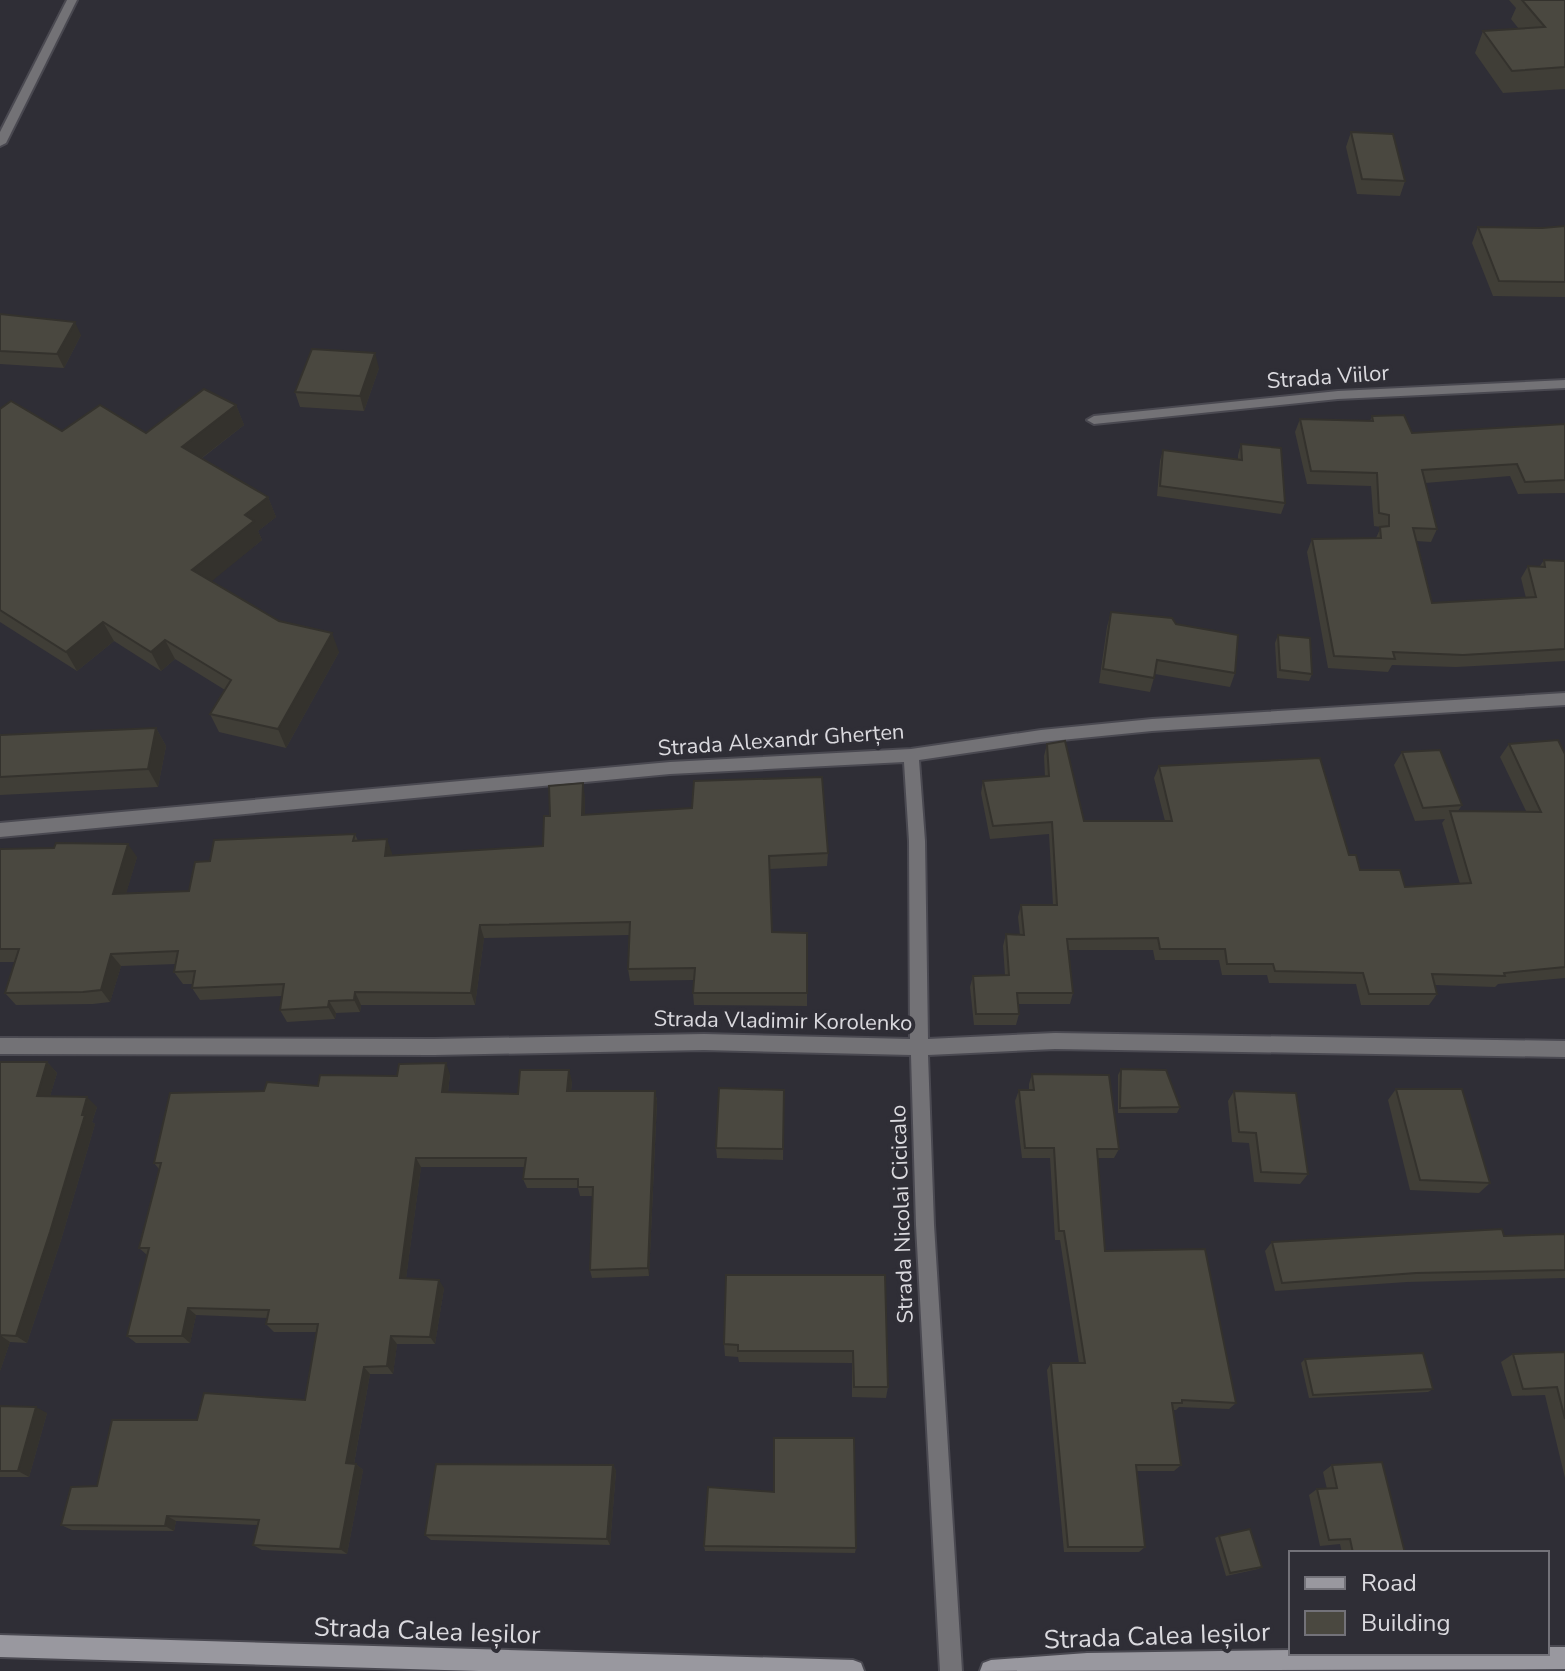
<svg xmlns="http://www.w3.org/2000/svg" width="1565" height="1671" font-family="'Nunito Sans',sans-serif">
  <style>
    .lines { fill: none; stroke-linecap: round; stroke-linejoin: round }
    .street-casing { stroke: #4a4951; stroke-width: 4 }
    .secondary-casing { stroke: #4a4951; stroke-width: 4 }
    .street { fill: #737276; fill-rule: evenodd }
    .secondary { fill: #99989f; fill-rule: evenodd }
    .wall { fill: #403e37 }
    .shaded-wall { fill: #34322d }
    .building { fill: #4a4840; stroke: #34322d; stroke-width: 2 }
    .labels { text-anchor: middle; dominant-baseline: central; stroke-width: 8; stroke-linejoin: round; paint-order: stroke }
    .street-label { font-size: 22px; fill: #dad9de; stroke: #2f2e36 }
    .near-street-label { font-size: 26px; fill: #dad9de; stroke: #2f2e36 }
  </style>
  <rect width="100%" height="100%" fill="#2f2e36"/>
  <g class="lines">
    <g class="street-casing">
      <g id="street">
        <path d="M67 0H77L6 143 0 146V132Z"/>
        <path d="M1565 380V388L1338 399 1094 424 1087 420 1094 416 1338 391Z"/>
        <path d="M1565 693V705L1152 731 1041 742 919 760 925 841 928 1039 1055 1033 1565 1041V1057L1055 1049 928 1055 934 1225 962 1671H940L916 1225 911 1055 704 1050 434 1055 0 1054V1038L434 1039 704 1034 910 1039 909 841 904 762 670 774 0 837V823L670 762 911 749 1041 730 1152 719Z"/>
      </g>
    </g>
    <g class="secondary-casing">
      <g id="secondary">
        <path d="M0 1635 853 1660 861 1663 864 1671H479L0 1657Z"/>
        <path d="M1547 1647H1565V1669L980 1671 983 1663 991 1660 1087 1653 1291 1650V1653H1547Z"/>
      </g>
    </g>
    <use href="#street" class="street"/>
    <use href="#secondary" class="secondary"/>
  </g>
  <g class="wall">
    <path d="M1509 0H1565V89L1503 93 1475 53 1483 31 1519 29 1511 19 1516 8Z"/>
    <path d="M1351 132 1405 181 1400 196 1357 194 1346 147Z"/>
    <path d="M1565 226V297L1493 296 1472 243 1478 227 1542 228Z"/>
    <path d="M0 314 81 335 64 368 0 364Z"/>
    <path d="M379 368 364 411 300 407 295 392Z"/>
    <path d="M236 405 244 425 201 459 268 497 276 517 258 531 262 540 211 581 279 621 339 652 286 748 219 732 210 714 225 690 175 659 161 671 114 641 77 671 0 622V409L62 431 146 433Z"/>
    <path d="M1372 416 1412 433 1565 424V493L1518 494 1510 476 1425 483 1437 529 1431 542 1416 541 1432 603 1526 598 1521 578 1528 566H1540L1544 560 1565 561V661L1456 667 1392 665 1388 672 1328 668 1307 552 1312 539 1376 538 1381 527 1374 526 1371 486 1307 484 1295 432 1300 419 1370 421Z"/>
    <path d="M1241 444 1285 503 1281 514 1157 496 1160 461 1163 450 1238 460V455Z"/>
    <path d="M1111 612 1176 624 1235 673 1230 687 1155 674 1150 692 1099 683 1107 627Z"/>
    <path d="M1278 635 1312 674 1309 681 1277 678 1275 643Z"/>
    <path d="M156 728 166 746 158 787 0 795V735Z"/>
    <path d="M1047 744 1084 821H1165L1154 778 1159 766 1349 855 1360 870 1405 887 1460 884 1442 823 1445 819 1415 821 1394 765 1402 752 1462 805 1458 811H1526L1500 757 1509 744 1565 754V978L1498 984 1495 987 1435 985 1437 994 1429 1005H1361L1356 984 1269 983 1267 975H1222L1219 960H1155L1153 950H1069L1073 993 1070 1004H1018L1019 1014 1016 1025H974L970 987 973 976 1005 975 1003 946 1006 934 1020 935 1018 917 1021 905H1053L1049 834 990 839 981 793 983 781 1045 777 1044 756Z"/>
    <path d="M585 797V814L828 853 827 866 770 869 772 932 807 933V1006L694 1005 693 993 694 980 630 981 628 969 629 935 484 938 475 1005H361L360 1012 336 1013 335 1019 287 1022 280 1010 282 996 200 1000 192 988V984H183L174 972 176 964 121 966 110 1002 93 1004 16 1005 5 993 15 962H0V849L137 857 126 893 189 891 210 861 355 834 358 841 392 853V856L543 846 550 816Z"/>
    <path d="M0 1062H47L57 1073 50 1096 97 1107 92 1122 95 1124 61 1240 27 1343 10 1342 0 1371Z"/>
    <path d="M1121 1069 1180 1107 1177 1113H1118V1075Z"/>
    <path d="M450 1074 448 1092 518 1094 572 1081 571 1091H655L657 1101 649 1276 592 1278 590 1270 593 1196H580L578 1188H527L523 1179 524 1167H421L406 1278 444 1288 435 1344H397L393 1374H370L354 1464H356L363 1470 347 1554 262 1550 253 1545 258 1525 176 1521 174 1531 72 1530 61 1525 97 1486 197 1420 305 1400 317 1332H274L266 1324 268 1318 196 1315 190 1343H136L127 1336 147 1255 139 1248 159 1169 154 1163 264 1091 397 1076Z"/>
    <path d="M1032 1074 1119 1149 1114 1158H1098L1105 1251 1236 1403 1229 1409 1179 1407 1176 1410H1173L1181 1465 1174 1471H1137L1145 1547 1139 1552H1064L1047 1370 1051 1363H1079L1060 1240H1055L1050 1158H1022L1015 1101 1019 1090H1029V1084Z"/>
    <path d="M1396 1089 1490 1183 1479 1193 1410 1190 1388 1100Z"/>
    <path d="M784 1090 783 1160 717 1158 716 1148Z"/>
    <path d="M1234 1091 1308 1174 1300 1184 1254 1182 1249 1143 1232 1142 1228 1101Z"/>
    <path d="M1565 1234V1278L1407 1282 1275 1291 1265 1251 1272 1242Z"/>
    <path d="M885 1275 888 1387 886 1398 852 1397V1363L739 1362 738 1357 725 1356 724 1344Z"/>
    <path d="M1565 1352V1478L1545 1395 1512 1396 1501 1362 1513 1354Z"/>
    <path d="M1305 1359 1433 1389 1428 1392 1309 1398 1301 1363Z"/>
    <path d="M0 1406 47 1413 29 1477H0Z"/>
    <path d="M613 1465 616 1471 610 1545 431 1540 425 1535Z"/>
    <path d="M1332 1465 1405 1553H1342L1340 1544 1320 1546 1309 1495 1317 1489H1327L1323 1472Z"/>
    <path d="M774 1492 856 1548 855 1553 705 1551 704 1546Z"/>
    <path d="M1219 1536 1262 1567 1258 1569 1226 1576 1215 1538Z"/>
  </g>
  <g class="shaded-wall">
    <path d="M75 322 81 335 64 368 57 354Z"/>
    <path d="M375 353 379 368 364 411 360 396Z"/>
    <path d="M236 405 244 425 190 467 182 447Z"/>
    <path d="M268 497 276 517 258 531 262 540 201 590 192 570 245 515Z"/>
    <path d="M103 622 114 641 77 671 66 652Z"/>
    <path d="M332 633 339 652 286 748 278 729Z"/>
    <path d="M165 640 175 659 161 671 151 652Z"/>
    <path d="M156 728 166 746 158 787 148 769Z"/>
    <path d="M583 783 585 797V828L582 815Z"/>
    <path d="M387 839 392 853 390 869 385 856Z"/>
    <path d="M128 844 137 857 122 907 113 894Z"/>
    <path d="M480 925 484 938 475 1005 471 993Z"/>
    <path d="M111 954 121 966 110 1002 101 990Z"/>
    <path d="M355 992 361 1005 360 1012 354 1000Z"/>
    <path d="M329 1001 336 1013 335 1019 328 1007Z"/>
    <path d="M47 1062 57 1073 47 1106 37 1096Z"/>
    <path d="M446 1063 450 1074 447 1102 442 1092Z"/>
    <path d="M569 1070 572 1081 570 1101 567 1091Z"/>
    <path d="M655 1091 657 1101 649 1276 648 1268Z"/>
    <path d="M87 1097 97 1107 92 1122 95 1124 61 1240 27 1343 16 1336Z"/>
    <path d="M416 1158 421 1167 405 1286 400 1278Z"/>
    <path d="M439 1280 444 1288 435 1344 430 1337Z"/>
    <path d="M188 1308 196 1315 190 1343 182 1336Z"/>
    <path d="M0 1335 10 1342 0 1371Z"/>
    <path d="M391 1336 397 1344 393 1374 387 1366Z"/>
    <path d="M364 1367 370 1374 353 1469 346 1463Z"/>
    <path d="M36 1407 47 1413 29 1477 18 1471Z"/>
    <path d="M356 1464 363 1470 347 1554 340 1549Z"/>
    <path d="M613 1465 616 1471 610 1545 607 1539Z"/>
    <path d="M167 1516 176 1521 174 1531 165 1526Z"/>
  </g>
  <g class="building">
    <path d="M1522 0H1565V67L1512 71 1483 31 1545 27Z"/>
    <path d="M1351 132 1393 134 1405 181 1362 179Z"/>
    <path d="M1565 226V282L1499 281 1478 227 1542 228Z"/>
    <path d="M0 314 75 322 57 354 0 351Z"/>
    <path d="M312 349 375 353 360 396 295 392Z"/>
    <path d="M204 389 236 405 182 447 268 497 245 515 254 521 192 570 279 621 332 633 278 729 210 714 231 680 165 640 151 652 103 622 66 652 0 610V409L11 401 62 431 100 405 146 433Z"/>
    <path d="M1404 415 1412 433 1565 424V480L1525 482 1517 464 1422 470 1437 529 1413 528 1432 603 1536 597 1528 566 1545 567 1544 560 1565 561V649L1463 655 1393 652 1395 659 1334 656 1312 539 1381 538 1380 527 1389 526V515L1379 513 1377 473 1311 471 1300 419 1373 421 1372 416Z"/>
    <path d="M1241 444 1281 448 1285 503 1160 486 1163 450 1242 460Z"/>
    <path d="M1111 612 1172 618 1176 624 1238 635 1235 673 1157 660 1154 678 1103 669Z"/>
    <path d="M1278 635 1310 638 1312 674 1280 670Z"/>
    <path d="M156 728 148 769 0 777V735Z"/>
    <path d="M1558 740 1565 754V967L1504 973 1505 976 1432 974 1437 994H1369L1363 973 1275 971 1273 964H1227L1225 949H1160L1158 938 1067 939 1073 993H1017L1019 1014H976L973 976 1009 975 1006 934 1024 935 1021 905H1057L1052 822 993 826 983 781 1049 776 1047 744 1065 741 1084 821H1172L1159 766 1320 758 1349 855H1356L1360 870H1400L1405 887 1471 883 1450 811 1541 812 1509 744Z"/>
    <path d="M1440 750 1462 805 1423 808 1402 752Z"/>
    <path d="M822 777 828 853 769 856 772 932 807 933V993H693L695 968 628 969 630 922 480 925 471 993 355 992 354 1000 329 1001 328 1007 280 1010 284 984 192 988 195 971 174 972 178 951 111 954 101 990 83 992 5 993 19 949H0V849L54 848 56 843 128 844 113 894 189 891 195 862 210 861 214 840 355 834 353 841 387 839 385 856 543 846 544 816H550L549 786 583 783 582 815 692 808 694 781Z"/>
    <path d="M0 1062H47L37 1096 87 1097 82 1115H85L50 1232 16 1336 0 1335Z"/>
    <path d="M446 1063 442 1092 518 1094 520 1070H569L567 1091H655L648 1268 590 1270 593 1187H578V1179H523L526 1158H416L400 1278 439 1280 430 1337 391 1336 387 1366 364 1367 346 1463 356 1464 340 1549 253 1545 259 1520 167 1516 165 1526 61 1525 71 1487 97 1486 112 1420H197L204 1393 305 1400 318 1324H266L269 1310 188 1308 182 1336H127L149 1248H139L161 1163H154L170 1093 264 1091 267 1082 318 1086 320 1075 397 1076 399 1064Z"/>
    <path d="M1121 1069 1166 1070 1180 1107 1120 1108Z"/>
    <path d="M1032 1074 1109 1075 1119 1149H1097L1105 1251 1205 1249 1236 1403 1182 1400V1403H1172L1181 1465H1136L1145 1547H1068L1051 1363H1085L1064 1231H1059L1054 1148H1025L1019 1090H1034Z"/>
    <path d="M719 1088 784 1090 783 1149 716 1148Z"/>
    <path d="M1396 1089H1462L1490 1183 1420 1180Z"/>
    <path d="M1234 1091 1296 1093 1308 1174 1261 1172 1256 1133 1239 1132Z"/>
    <path d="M1502 1229 1504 1236 1565 1234V1270L1416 1273 1282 1283 1272 1242Z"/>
    <path d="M726 1275H885L888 1387H854L853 1351H738V1345L724 1344Z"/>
    <path d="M1565 1352V1419L1557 1387 1523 1389 1513 1354Z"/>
    <path d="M1423 1353 1433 1389 1313 1395 1305 1359Z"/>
    <path d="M0 1406 36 1407 18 1471H0Z"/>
    <path d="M774 1438H854L856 1548 704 1546 708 1487 774 1492Z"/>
    <path d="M1382 1462 1405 1553H1353L1350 1539 1329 1540 1317 1489 1337 1488 1332 1465Z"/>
    <path d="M436 1464 613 1465 607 1539 425 1535Z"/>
    <path d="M1250 1529 1262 1567 1230 1573 1219 1536Z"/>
  </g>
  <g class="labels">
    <g class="street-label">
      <text transform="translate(1328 377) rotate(-4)">Strada Viilor</text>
      <text transform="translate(781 740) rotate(-4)">Strada Alexandr Gherțen</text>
      <text transform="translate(783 1021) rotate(1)">Strada Vladimir Korolenko</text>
      <text transform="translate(902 1214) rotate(-92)">Strada Nicolai Cicicalo</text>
    </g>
    <g class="near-street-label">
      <text transform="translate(427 1631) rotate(2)">Strada Calea Ieșilor</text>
      <text transform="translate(1157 1636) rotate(-2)">Strada Calea Ieșilor</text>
    </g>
  </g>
  <rect x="1289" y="1551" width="260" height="104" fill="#2f2e36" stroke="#737279" stroke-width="2"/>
  <rect x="1305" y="1577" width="40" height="12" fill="#99989f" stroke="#737279" stroke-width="2"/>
  <text x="1361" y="1591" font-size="24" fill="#dad9de">Road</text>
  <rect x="1305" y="1611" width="40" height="24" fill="#4a4840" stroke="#737279" stroke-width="2"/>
  <text x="1361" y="1631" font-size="24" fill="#dad9de">Building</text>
</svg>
